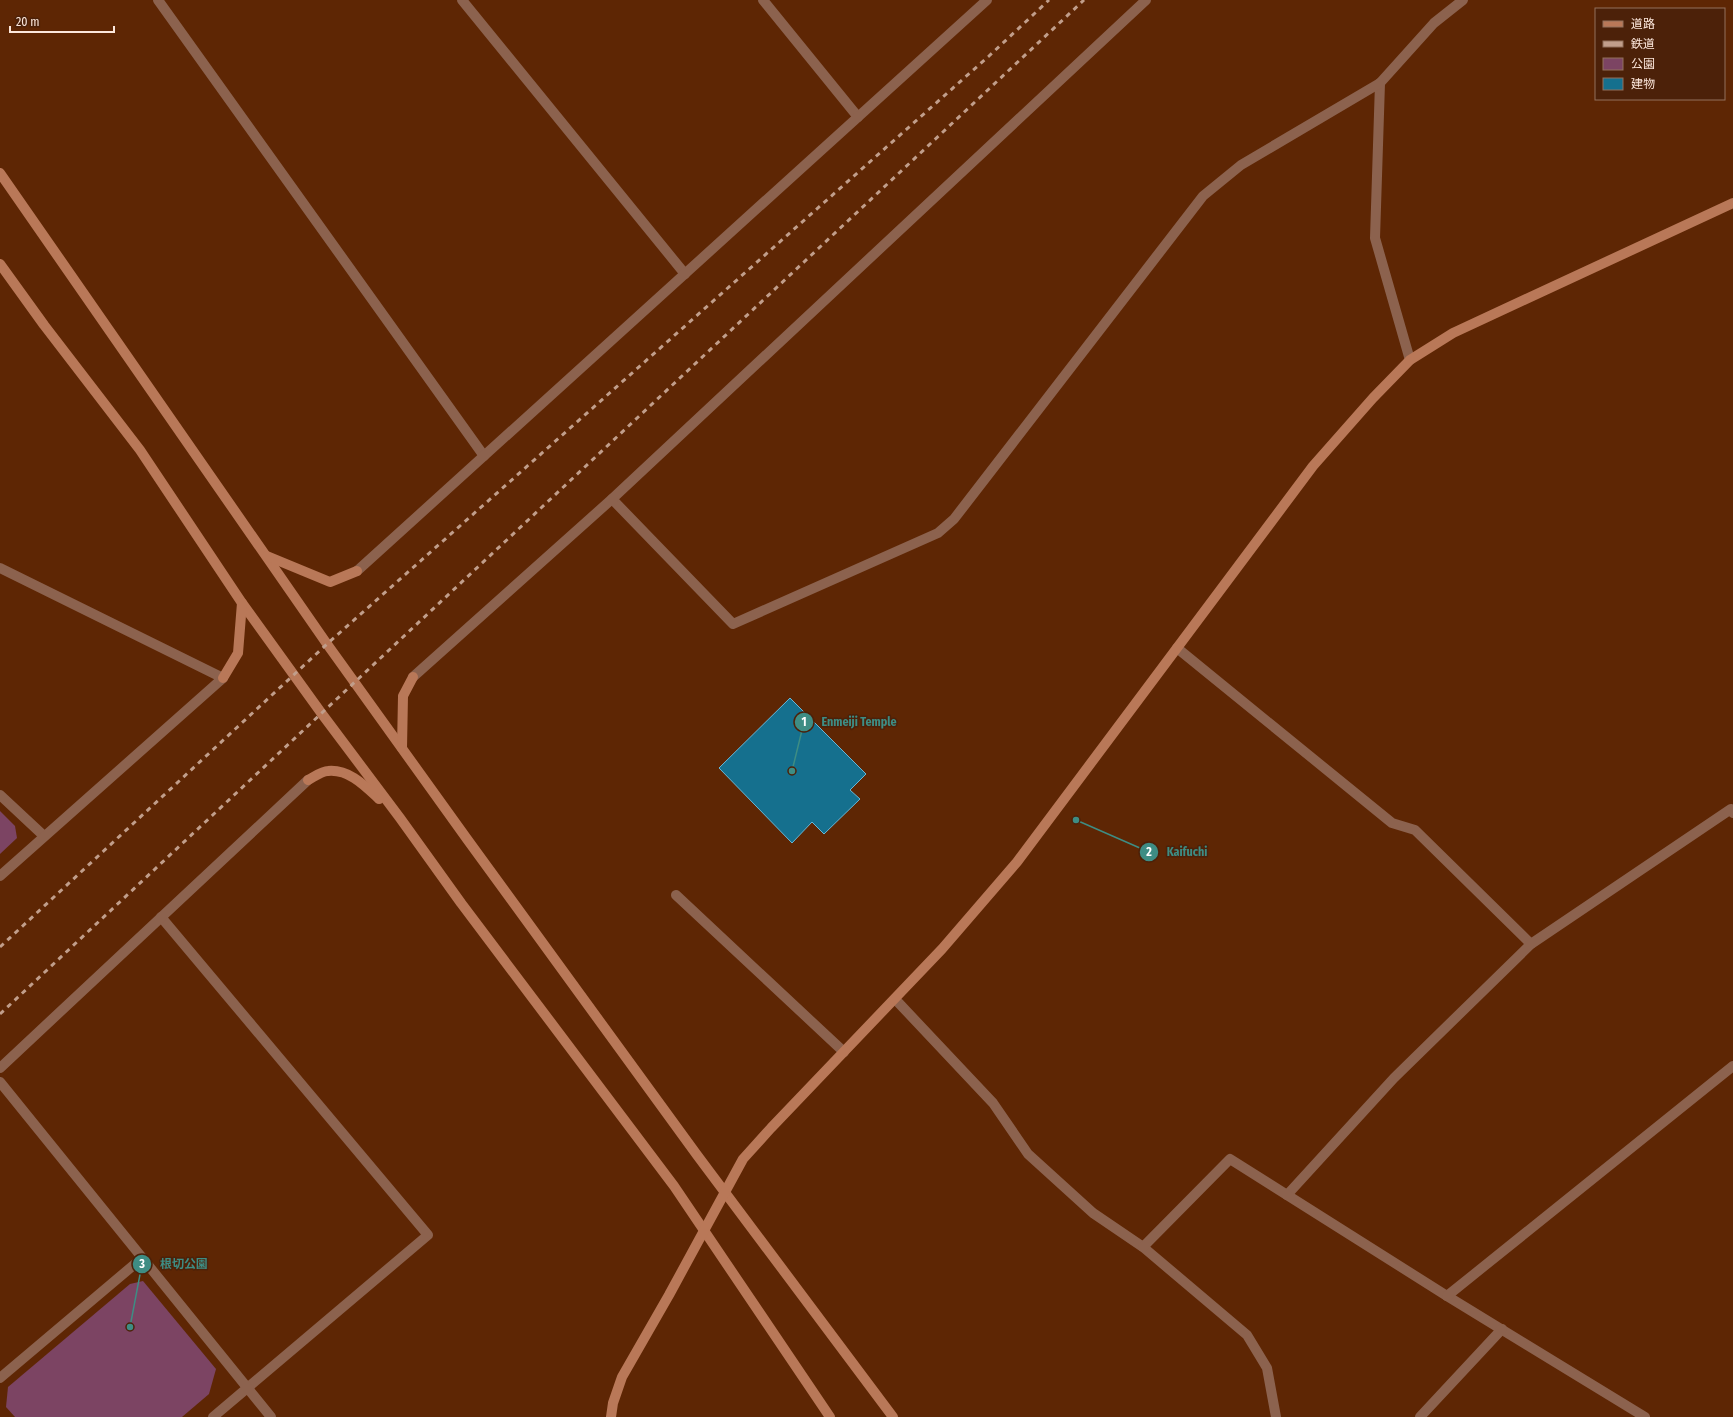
<svg xmlns="http://www.w3.org/2000/svg" width="1733" height="1417" font-family="'Fira Sans Condensed','Noto Sans JP',sans-serif">
  <style>
    .green { fill: #7c4463 }
    .building { fill: #15708e; stroke: #67b7d8 }
    .lines { fill: none; stroke-linecap: round; stroke-linejoin: round }
    .lane { stroke: #8c624e; stroke-width: 10 }
    .street { stroke: #8c624e; stroke-width: 10 }
    .secondary { stroke: #b97858; stroke-width: 10 }
    .rail { stroke: #c19e8b; stroke-width: 3; stroke-dasharray: 5 5; stroke-linecap: butt }
    .leader { fill: none; stroke: #3e8d84; stroke-width: 1.5 }
    .callout-dot { fill: #3e8d84; stroke: #4c2109; stroke-width: 1.5 }
    .mark-label { font-size: 12px; text-anchor: middle; font-weight: bold; fill: #fff }
    .callout-label { font-size: 12px; text-anchor: middle; font-weight: bold; fill: #3e8d84; stroke: #4c2109; stroke-width: 3; stroke-linejoin: round; paint-order: stroke }
  </style>
  <rect width="100%" height="100%" fill="#5e2604"/>
  <g class="green">
    <path d="M0 811 15 826 17 838 0 854Z"/>
    <path d="M143 1281 216 1369 209 1394 182 1417H15L6 1407 8 1387 130 1284Z"/>
  </g>
  <path class="building" d="M790 698 866 774 850 790 860 799 824 834 812 822 792 843 719 768Z"/>
  <g class="lines">
    <g class="lane">
      <path d="M1380 83 1375 238 1410 360"/>
      <path d="M1177 648 1392 823 1415 830 1531 944"/>
      <path d="M0 795 44 836"/>
      <path d="M1287 1195 1394 1078 1531 944 1731 809 1733 813"/>
    </g>
    <g class="street">
      <path d="M158 0 484 456"/>
      <path d="M462 0 685 274"/>
      <path d="M763 0 858 117"/>
      <path d="M612 499 733 624 938 533 954 519 1203 196 1241 165 1380 83 1434 23 1463 0"/>
      <path d="M0 568 223 678 0 876"/>
      <path d="M357 571 987 0"/>
      <path d="M413 677 612 499 1146 0"/>
      <path d="M676 895 844 1052"/>
      <path d="M161 917 428 1235 213 1417"/>
      <path d="M895 999 993 1103 1028 1154 1093 1213 1143 1247 1247 1335 1267 1368 1276 1417"/>
      <path d="M0 1068 308 780"/>
      <path d="M0 1082 271 1417"/>
      <path d="M1143 1247 1230 1159 1447 1296 1645 1417"/>
      <path d="M1447 1296 1733 1066"/>
      <path d="M0 1378 142 1258"/>
      <path d="M1420 1417 1502 1329"/>
    </g>
    <g class="secondary">
      <path d="M0 173 327 644 467 839 697 1155 893 1417"/>
      <path d="M0 264 44 325 140 450 242 603 322 714 400 818 461 903 674 1186 830 1417"/>
      <path d="M267 556 330 582 357 571"/>
      <path d="M223 678 238 653 242 603"/>
      <path d="M402 748 403 696 413 677"/>
      <path d="M308 780C314 777 322 771 328 771 349 769 365 786 379 799"/>
      <path d="M611 1417 613 1403 622 1377 669 1295 743 1159 771 1128 942 949 1017 862 1313 466 1373 398 1410 360 1453 333 1733 203"/>
    </g>
    <g class="rail">
      <path d="M0 947 327 644 989 56 1049 0"/>
      <path d="M0 1014 1084 0"/>
    </g>
  </g>
  <path class="leader" d="M792 771L804 722M1076 820L1149 852M130 1327L142 1264"/>
  <g class="callout-dot">
    <circle cx="792" cy="771" r="4"/>
    <circle cx="1076" cy="820" r="4"/>
    <circle cx="130" cy="1327" r="4"/>
    <circle cx="804" cy="722" r="10"/>
    <circle cx="1149" cy="852" r="10"/>
    <circle cx="142" cy="1264" r="10"/>
  </g>
  <g class="mark-label">
    <text x="804" y="726">1</text>
    <text x="1149" y="856">2</text>
    <text x="142" y="1268">3</text>
  </g>
  <g class="callout-label">
    <text x="859" y="726">Enmeiji Temple</text>
    <text x="1187" y="856">Kaifuchi</text>
    <text x="184" y="1268">根切公園</text>
  </g>
  <rect x="1595" y="8" width="130" height="92" fill="#4c2109" stroke="#92705d"/>
  <rect x="1603" y="21" width="20" height="6" fill="#b97858" stroke="#92705d"/>
  <text x="1631" y="28" font-size="12" fill="#fce7dc">道路</text>
  <rect x="1603" y="41" width="20" height="6" fill="#c19e8b" stroke="#92705d"/>
  <text x="1631" y="48" font-size="12" fill="#fce7dc">鉄道</text>
  <rect x="1603" y="58" width="20" height="12" fill="#7c4463" stroke="#92705d"/>
  <text x="1631" y="68" font-size="12" fill="#fce7dc">公園</text>
  <rect x="1603" y="78" width="20" height="12" fill="#15708e" stroke="#92705d"/>
  <text x="1631" y="88" font-size="12" fill="#fce7dc">建物</text>
  <path d="M10 26v6h104v-6" fill="none" stroke="#fce7dc" stroke-width="2"/>
  <text x="16" y="26" font-size="12" fill="#fce7dc" stroke="#4c2109" stroke-width="3" paint-order="stroke">20 m</text>
</svg>
